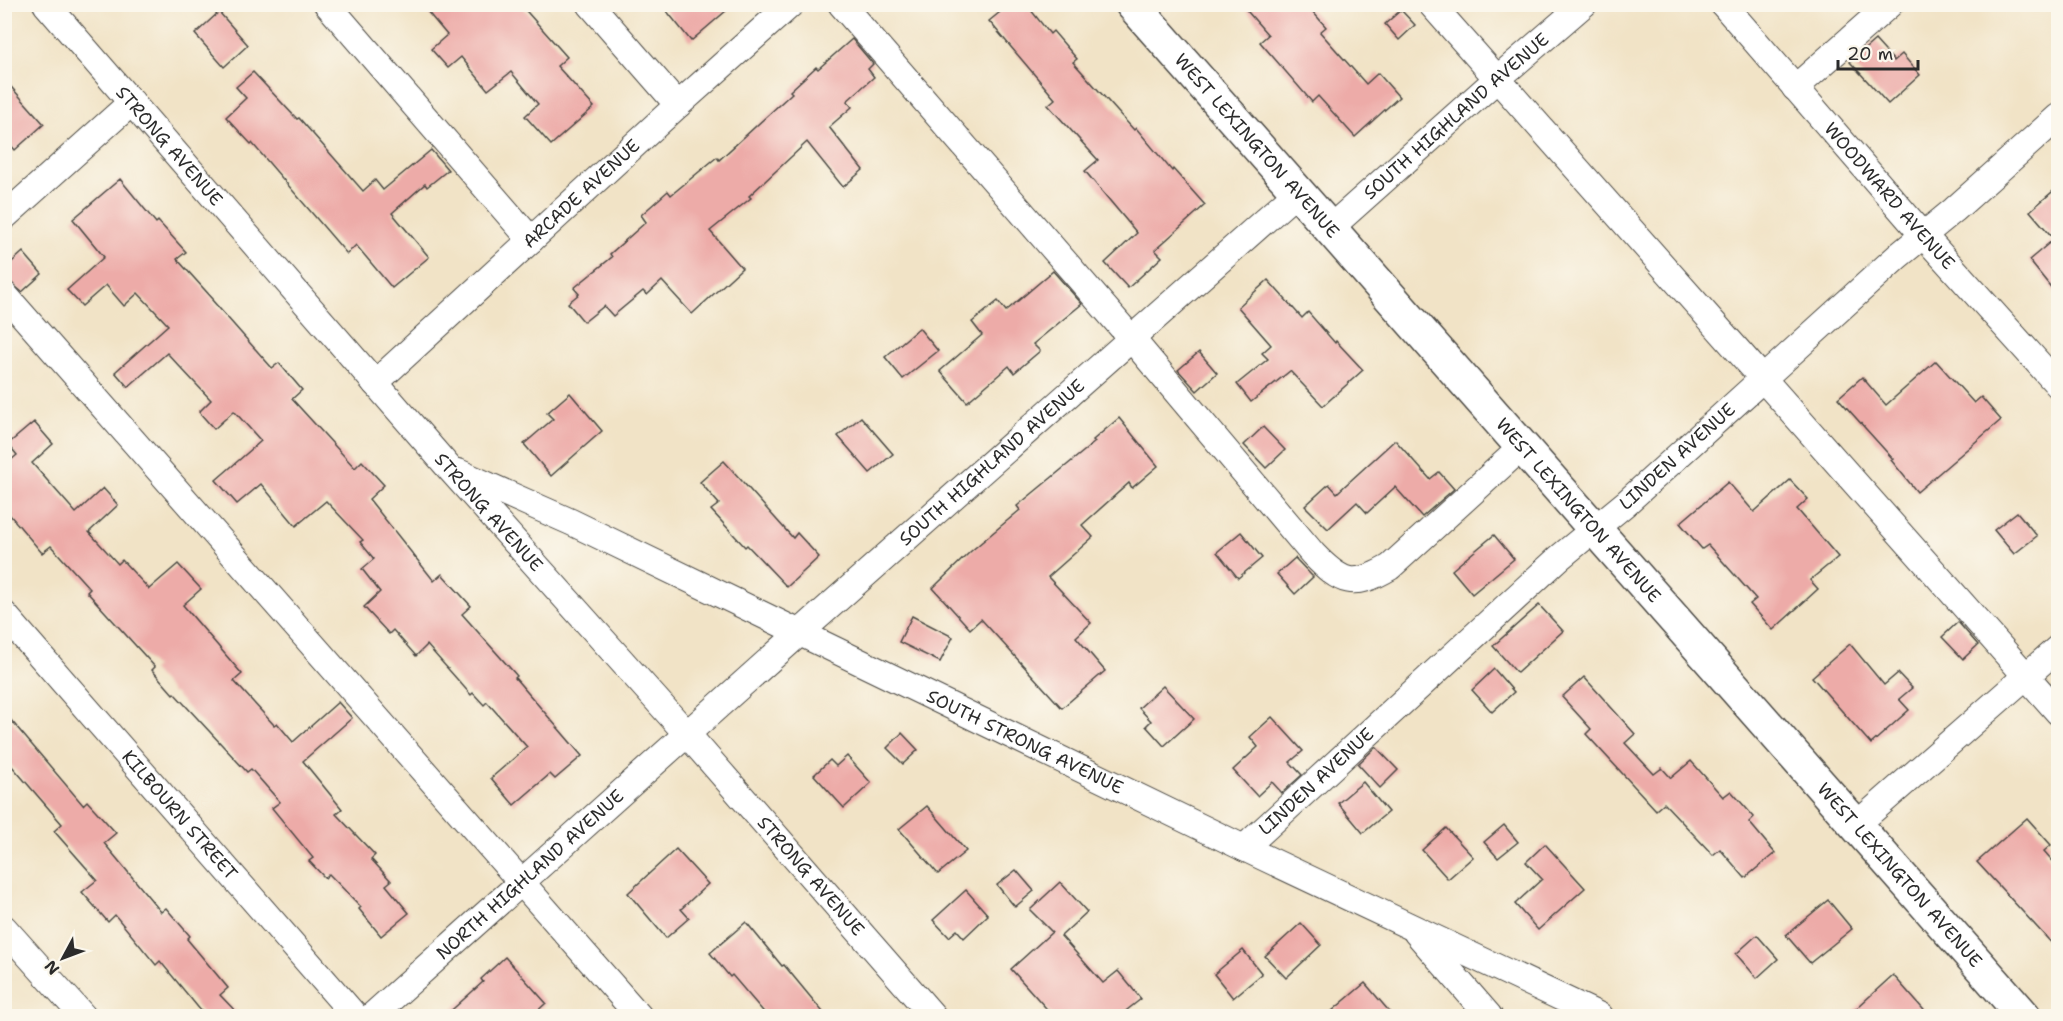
<svg xmlns="http://www.w3.org/2000/svg" width="2063" height="1021" font-family="'Shantell Sans',sans-serif">
  <style>
    .building { fill: #edaba8 }
    .lines { fill: none; stroke-linecap: round; stroke-linejoin: round }
    .minor-casing { stroke: #494742; stroke-width: 28 }
    .major-casing { stroke: #494742; stroke-width: 36 }
    .minor { stroke: #fff; stroke-width: 26 }
    .major { stroke: #fff; stroke-width: 33 }
    .labels { text-anchor: middle; dominant-baseline: central; stroke-width: 4.5; stroke-linejoin: round; paint-order: stroke }
    .street-label { font-size: 18px; fill: #2b2b2b; stroke: #fbf7ec }
  </style>
  <rect width="100%" height="100%" fill="#fbf7ec"/>
  <filter id="ink" filterUnits="userSpaceOnUse"><feTurbulence type="fractalNoise" baseFrequency=".0167" numOctaves="2"/><feDisplacementMap in="SourceGraphic" scale="12" xChannelSelector="R" yChannelSelector="G"/><feConvolveMatrix kernelMatrix="1 2 1 2 8 2 1 2 1" color-interpolation-filters="sRGB"/></filter>
  <filter id="wash" filterUnits="userSpaceOnUse"><feTurbulence type="fractalNoise" baseFrequency=".008" numOctaves="4" result="noise"/><feDisplacementMap in="SourceGraphic" scale="24" xChannelSelector="R" yChannelSelector="G"/><feGaussianBlur stdDeviation="1.35" result="paint"/><feColorMatrix in="noise" values="0 0 0 0 0 0 0 0 0 0 0 0 0 0 0 0 0 1.4 0 .05"/><feComposite in="paint" operator="in"/></filter>
  <g filter="url(#wash)">
    <rect width="100%" height="100%" fill="#f1e3c6"/>
    <g id="blocks">
      <g class="building">
        <path d="M421 4H520L567 57 557 66 594 107 551 145 525 116 538 104 511 72 488 90 461 57 448 68 431 49 447 35Z"/>
        <path d="M661 4H734L691 41Z"/>
        <path d="M1010 4H1026L1050 34 1053 31 1077 59 1073 62 1134 130 1136 128 1172 171 1173 169 1205 205 1155 250 1162 257 1128 288 1105 263 1137 233 1085 171 1098 160 1048 105 1055 99 989 21Z"/>
        <path d="M1241 4H1306L1326 27 1320 32 1366 84 1378 73 1399 97 1355 137 1318 96 1312 102 1260 42 1268 35Z"/>
        <path d="M1401 10 1415 25 1399 40 1385 24Z"/>
        <path d="M219 12 248 45 224 67 195 34Z"/>
        <path d="M852 39 873 64 868 69 874 77 847 101 852 107 829 127 863 170 843 187 807 142 749 196 751 198 710 231 742 268 692 314 662 281 647 295 643 291 613 316 604 306 584 322 568 303 579 294 574 288 612 257 610 254 646 222 641 215 668 191 671 195 717 157 719 160 792 93 790 91 816 67 818 69Z"/>
        <path d="M1875 40 1894 61 1902 54 1920 75 1888 104 1850 62Z"/>
        <path d="M253 72 297 119 299 118 363 191 375 180 383 190 431 150 448 170 427 187 425 184 392 213 429 257 392 288 356 245 347 254 252 143 251 144 226 117 246 98 236 87Z"/>
        <path d="M4 79 44 124 15 150 4 137Z"/>
        <path d="M120 179 156 223 158 221 186 252 177 259 213 299 212 300 272 368 279 363 302 390 292 399 355 468 362 461 384 485 369 499 434 581 442 574 471 606 462 614 517 676 515 678 582 756 555 779 550 774 514 805 491 778 527 747 487 702 484 705 473 693 471 695 427 645 416 656 393 630 389 634 364 607 380 592 362 569 374 559 360 542 363 540 326 501 296 526 261 484 237 504 216 480 261 441 234 411 214 429 199 412 211 400 167 353 128 387 115 372 168 325 138 293 124 306 106 285 82 306 67 290 104 257 73 219Z"/>
        <path d="M2058 187V296L2029 260 2054 239 2030 211Z"/>
        <path d="M23 252 42 274 22 292 4 277V269Z"/>
        <path d="M1053 271 1082 304 1033 344 1040 351 1014 373 1009 366 967 402 940 371 982 335 972 322 998 301 1006 311Z"/>
        <path d="M1268 280 1302 318 1308 312 1335 343 1336 341 1363 370 1323 406 1290 371 1251 402 1237 384 1268 359 1262 353 1271 345 1238 307Z"/>
        <path d="M919 328 938 351 903 379 885 357Z"/>
        <path d="M1199 352 1217 373 1197 391 1178 370Z"/>
        <path d="M1936 361 1974 403 1981 397 2001 420 1917 492 1891 460 1893 459 1838 398 1862 377 1886 405Z"/>
        <path d="M570 393 602 431 551 476 524 444 553 419 547 413Z"/>
        <path d="M861 417 893 454 870 473 838 436Z"/>
        <path d="M1119 418 1158 466 1132 488 1129 483 1082 525 1093 537 1048 577 1091 623 1076 637 1105 671 1062 708 981 619 970 629 933 588 970 552 1020 510 1017 506 1095 442 1093 440Z"/>
        <path d="M34 422 53 444 32 463 76 513 103 488 118 505 89 532 118 564 122 560 149 589 178 564 201 589 183 605 242 674 234 681 274 725 277 723 293 742 338 702 352 718 303 761 342 809 336 814 375 855 371 859 391 881 386 885 409 913 381 936 359 909 361 907 329 874 325 878 309 861 313 858 272 808 280 802 251 769 247 772 174 693 173 694 152 670 155 667 87 592 90 589 51 546 42 553 4 508V466L17 455 8 444Z"/>
        <path d="M1263 427 1285 450 1266 468 1244 445Z"/>
        <path d="M1395 440 1430 479 1439 472 1454 489 1422 517 1395 487 1367 513 1357 502 1328 529 1305 506 1329 484 1337 493Z"/>
        <path d="M724 461 793 538 797 533 819 557 787 587 747 545 745 547 711 510 719 504 700 482Z"/>
        <path d="M1790 480 1808 499 1797 509 1838 557 1810 580 1818 589 1773 630 1750 604 1756 599 1708 545 1702 549 1680 523 1728 482 1754 512Z"/>
        <path d="M2017 512 2037 536 2014 554 1994 530Z"/>
        <path d="M1241 532 1262 558 1238 578 1217 552Z"/>
        <path d="M1494 535 1514 559 1472 594 1452 570Z"/>
        <path d="M1295 558 1313 577 1295 594 1277 574Z"/>
        <path d="M1539 605 1563 631 1517 673 1493 646Z"/>
        <path d="M912 616 953 637 940 662 899 642Z"/>
        <path d="M1958 622 1978 645 1963 659 1942 637Z"/>
        <path d="M1850 644 1884 685 1898 673 1912 688 1899 699 1909 710 1871 744 1812 677Z"/>
        <path d="M1494 669 1514 692 1492 712 1472 690Z"/>
        <path d="M1584 677 1635 734 1625 743 1654 774 1662 768 1671 778 1691 761 1723 797 1731 791 1754 817 1749 822 1775 853 1745 878 1720 849 1713 855 1664 803 1656 810 1586 734 1591 729 1562 697Z"/>
        <path d="M1163 686 1194 719 1164 746 1146 726 1151 721 1139 708Z"/>
        <path d="M4 712 83 805 87 801 116 833 104 843 161 912 166 908 190 936 187 939 228 988 220 995 241 1017H206L160 961 156 965 115 915 108 922 82 892 97 880 54 831 62 824 4 757Z"/>
        <path d="M1272 717 1303 751 1290 762 1302 775 1282 793 1272 782 1257 796 1233 770 1258 747 1250 737Z"/>
        <path d="M902 733 918 750 903 764 887 748Z"/>
        <path d="M1376 747 1398 770 1380 788 1358 764Z"/>
        <path d="M847 756 871 783 844 808 814 775 830 760 836 766Z"/>
        <path d="M1363 782 1388 812 1363 833 1338 803Z"/>
        <path d="M927 806 966 851 938 874 899 829Z"/>
        <path d="M2027 818 2051 845 2044 851 2058 867V950L1977 862Z"/>
        <path d="M1504 825 1518 842 1498 858 1484 842Z"/>
        <path d="M1446 828 1473 857 1448 879 1422 850Z"/>
        <path d="M1545 844 1585 888 1538 930 1515 904 1542 879 1526 862Z"/>
        <path d="M676 849 708 884 681 909 689 918 666 938 628 893Z"/>
        <path d="M1016 870 1034 891 1015 907 997 885Z"/>
        <path d="M1060 882 1087 912 1061 936 1103 983 1118 971 1141 999 1118 1017H1054L1011 969 1052 932 1030 910Z"/>
        <path d="M966 890 988 915 964 938 957 930 949 937 933 920Z"/>
        <path d="M1828 900 1852 929 1810 963 1786 935Z"/>
        <path d="M746 922 782 966 784 965 827 1017H768L732 975 730 977 710 953Z"/>
        <path d="M1301 923 1321 945 1286 978 1265 956Z"/>
        <path d="M1757 935 1778 959 1757 978 1736 954Z"/>
        <path d="M1243 950 1262 974 1233 998 1214 974Z"/>
        <path d="M505 957 546 1003 531 1017H444L483 982 481 979Z"/>
        <path d="M1893 975 1930 1017H1847Z"/>
        <path d="M1365 983 1394 1017H1325Z"/>
      </g>
    </g>
  </g>
  <g filter="url(#ink)">
    <use href="#blocks" fill-opacity="0" stroke="#494742" stroke-width="1.5"/>
    <g class="lines">
      <g class="minor-casing">
        <g id="minor">
          <path id="s1" d="M46 4 449 468 687 734 933 1016"/>
          <path d="M327 4 531 240"/>
          <path d="M590 4 678 105"/>
          <path d="M841 4 1131 338 1313 554C1341 583 1353 589 1390 567L1522 447"/>
          <path d="M1431 4 2058 712"/>
          <path id="s2" d="M1723 4 1923 235 2058 385"/>
          <path d="M1795 88 1890 4"/>
          <path d="M4 217 132 102"/>
          <path id="s3" d="M1329 229 1497 79 1584 4"/>
          <path d="M4 294 639 1016"/>
          <path id="s4" d="M375 383 678 105 791 4"/>
          <path id="s5" d="M458 472 571 522 1244 848 1600 1016"/>
          <path id="s6" d="M4 614 355 1016"/>
          <path d="M1856 825 2058 648"/>
          <path id="s7" d="M1244 848 1559 558 1626 503 1898 256 1954 210 2058 117"/>
          <path d="M4 928 83 1016"/>
          <path d="M1416 932 1489 1016"/>
          <path id="s8" d="M372 1016 814 620 1297 192"/>
        </g>
      </g>
      <g class="major-casing">
        <g id="major">
          <path id="s9" d="M1132 4 2024 1016"/>
        </g>
      </g>
      <use href="#minor" class="minor"/>
      <use href="#major" class="major"/>
    </g>
  </g>
  <g class="labels">
    <g class="street-label">
      <text stroke="none"><textPath href="#s3" startOffset="170">SOUTH HIGHLAND AVENUE</textPath></text>
      <text stroke="none"><textPath href="#s1" startOffset="188">STRONG AVENUE</textPath></text>
      <text stroke="none"><textPath href="#s9" startOffset="189">WEST LEXINGTON AVENUE</textPath></text>
      <text stroke="none"><textPath href="#s4" startOffset="280">ARCADE AVENUE</textPath></text>
      <text stroke="none"><textPath href="#s2" startOffset="254">WOODWARD AVENUE</textPath></text>
      <text stroke="none"><textPath href="#s7" startOffset="584">LINDEN AVENUE</textPath></text>
      <text stroke="none"><textPath href="#s8" startOffset="831">SOUTH HIGHLAND AVENUE</textPath></text>
      <text stroke="none"><textPath href="#s9" startOffset="675">WEST LEXINGTON AVENUE</textPath></text>
      <text stroke="none"><textPath href="#s1" startOffset="674">STRONG AVENUE</textPath></text>
      <text stroke="none"><textPath href="#s5" startOffset="628">SOUTH STRONG AVENUE</textPath></text>
      <text stroke="none"><textPath href="#s7" startOffset="98">LINDEN AVENUE</textPath></text>
      <text stroke="none"><textPath href="#s6" startOffset="267">KILBOURN STREET</textPath></text>
      <text stroke="none"><textPath href="#s8" startOffset="212">NORTH HIGHLAND AVENUE</textPath></text>
      <text stroke="none"><textPath href="#s9" startOffset="1161">WEST LEXINGTON AVENUE</textPath></text>
      <text stroke="none"><textPath href="#s1" startOffset="1160">STRONG AVENUE</textPath></text>
    </g>
  </g>
  <rect width="2063" height="1021" fill="none" stroke="#fbf7ec" stroke-width="24"/>
  <g transform="translate(63 958) rotate(229)" stroke="#fbf7ec" stroke-width="4.5" paint-order="stroke">
  <path d="M0-4.5L10 22L0 15L-10 22Z" fill="#2b2b2b"/>
  <text y="-9" font-size="16" font-weight="bold" text-anchor="middle" fill="#2b2b2b">N</text>
  </g>
  <path d="M1838 60v9h80v-9" fill="none" stroke="#2b2b2b" stroke-width="3"/>
  <text x="1847" y="60" font-size="18" fill="#2b2b2b" stroke="#fbf7ec" stroke-width="4.5" paint-order="stroke">20 m</text>
</svg>
